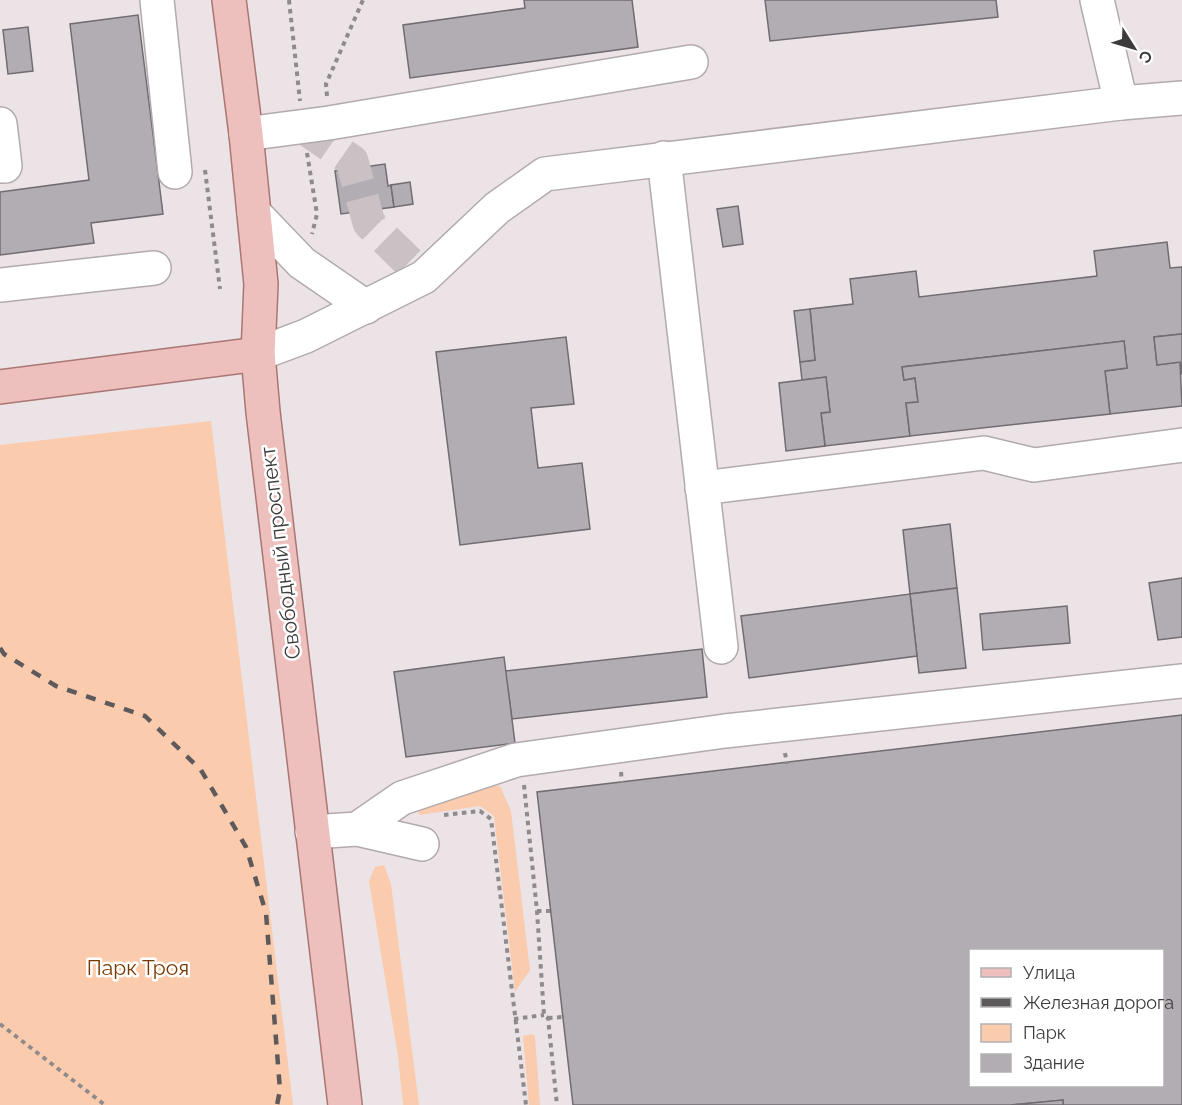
<svg xmlns="http://www.w3.org/2000/svg" width="1182" height="1105" font-family="Raleway,sans-serif">
  <style>
    .green { fill: #fbcbae }
    .building { fill: #b2adb3; stroke: #716c71; stroke-width: 1.5; fill-rule: evenodd }
    .lines { fill: none; stroke-linecap: round; stroke-linejoin: round }
    .minor-tunnel { stroke: #c9c1c4; stroke-width: 33; stroke-dasharray: 33 16; stroke-linecap: butt }
    .minor-casing { stroke: #b2aaad; stroke-width: 36 }
    .major-casing { stroke: #a97673; stroke-width: 36 }
    .path { stroke: #8f8a8b; stroke-width: 4; stroke-dasharray: 4.5 4.5; stroke-linecap: butt }
    .minor { stroke: #fff; stroke-width: 33 }
    .major { stroke: #eec0bd; stroke-width: 33 }
    .rail { stroke: #5e5a5c; stroke-width: 4.5; stroke-dasharray: 10 10; stroke-linecap: butt }
    .labels { text-anchor: middle; dominant-baseline: central; stroke-width: 5; stroke-linejoin: round; paint-order: stroke }
    .street-label { font-size: 21px; fill: #3e3b3c; stroke: #fff }
    .park-label { font-size: 21px; fill: #773a03; stroke: #fff }
  </style>
  <rect width="100%" height="100%" fill="#ece3e6"/>
  <g class="green">
    <path d="M211 421 293 1105H0V445Z"/>
    <path d="M487 784 500 786 511 811 530 970 515 992 494 816 480 806 419 815 417 807Z"/>
    <path d="M384 865 391 884 419 1105H403L398 1056 369 881 375 867Z"/>
    <path d="M532 1034 535 1036 540 1105H529L523 1036Z"/>
  </g>
  <g class="building">
    <path d="M524 0H632L638 47 410 78 403 25 525 8Z"/>
    <path d="M765 0H996L998 17 770 41Z"/>
    <path d="M138 15 163 214 91 223 94 243 0 255V192L89 180 70 24Z"/>
    <path d="M28 27 33 71 8 74 3 30Z"/>
    <path d="M385 164 388 186 391 185 394 207 341 214 335 171Z"/>
    <path d="M410 182 413 204 394 207 391 185Z"/>
    <path d="M738 206 743 244 723 247 717 209Z"/>
    <path d="M1167 242 1170 268 1182 267V334L1154 337 1157 365 1180 362 1182 406 1110 414 1105 371 1127 368 1124 341 902 367 904 380 915 378 918 402 906 403 910 436 825 446 821 413 830 412 826 377 802 380 800 362 815 360 810 309 853 304 850 279 916 271 919 297 1097 276 1094 251Z"/>
    <path d="M810 309 815 360 800 362 794 311Z"/>
    <path d="M1182 334V375L1180 362 1157 365 1154 337Z"/>
    <path d="M566 337 574 404 531 408 538 468 582 463 590 529 460 545 436 352Z"/>
    <path d="M1124 341 1127 368 1105 371 1110 414 910 436 906 403 918 402 915 378 904 380 902 367Z"/>
    <path d="M826 377 830 412 821 413 825 446 786 451 779 383Z"/>
    <path d="M950 524 957 588 910 594 903 530Z"/>
    <path d="M1182 578V637L1158 640 1149 583Z"/>
    <path d="M957 588 966 668 919 673 910 594Z"/>
    <path d="M910 594 917 656 749 678 741 616Z"/>
    <path d="M1067 606 1070 643 983 650 980 614Z"/>
    <path d="M702 649 707 697 512 719 505 671Z"/>
    <path d="M504 657 515 743 406 757 394 672Z"/>
    <path d="M1182 715V1105H1063V1100L1011 1105H573L537 792ZM970 950H1162V1086H970Z"/>
    <path d="M1063 1100V1105H1011Z"/>
  </g>
  <g class="lines">
    <path class="minor-tunnel" d="M303 127 352 161 369 223 424 277"/>
    <g class="minor-casing">
      <g id="minor">
        <path d="M157 0 175 172"/>
        <path d="M1097 0 1121 103"/>
        <path d="M0 124 5 166H0"/>
        <path d="M246 134 329 123 691 62"/>
        <path d="M664 158 721 647"/>
        <path d="M254 213 302 263 366 307"/>
        <path d="M0 285 154 268"/>
        <path d="M258 354 306 336 424 277 497 208 545 174 1121 103 1182 98"/>
        <path d="M702 488 984 453 1034 465 1182 445"/>
        <path d="M357 829 422 844"/>
        <path d="M312 832 357 829 402 798 516 760 725 731 1182 681"/>
      </g>
    </g>
    <g class="major-casing">
      <g id="major">
        <path d="M229 0 246 134 261 284 258 354 263 412 345 1105"/>
        <path d="M0 387 258 354"/>
      </g>
    </g>
    <g class="path">
      <path d="M289 0 300 101"/>
      <path d="M327 96 326 84 363 0"/>
      <path d="M307 153 317 214 312 234"/>
      <path d="M205 170 220 289"/>
      <path d="M785 753 787 764"/>
      <path d="M621 772 622 783"/>
      <path d="M524 785 537 911 544 1015 548 1018 557 1105"/>
      <path d="M444 815 480 811 491 819 526 1105"/>
      <path d="M537 911H550"/>
      <path d="M548 1018 563 1017"/>
      <path d="M514 1019 544 1015"/>
      <path d="M0 1024 105 1105"/>
    </g>
    <use href="#minor" class="minor"/>
    <use href="#major" class="major"/>
    <path class="rail" d="M0 648 4 654 56 686 145 716 201 770 246 847 266 913 280 1090 277 1105"/>
  </g>
  <g class="labels">
    <g class="street-label">
      <text transform="translate(280 553) rotate(-97)">Свободный проспект</text>
    </g>
    <g class="park-label">
      <text x="138" y="967">Парк Троя</text>
    </g>
  </g>
  <rect x="969" y="949" width="195" height="138" fill="#ffffff" stroke="#b2b1b1" stroke-width="1.5"/>
  <rect x="981" y="968" width="30" height="9" fill="#eec0bd" stroke="#b2b1b1" stroke-width="1.5"/>
  <text x="1023" y="979" font-size="18" fill="#3e3b3c">Улица</text>
  <rect x="981" y="998" width="30" height="9" fill="#5e5a5c" stroke="#b2b1b1" stroke-width="1.5"/>
  <text x="1023" y="1009" font-size="18" fill="#3e3b3c">Железная дорога</text>
  <rect x="981" y="1024" width="30" height="18" fill="#fbcbae" stroke="#b2b1b1" stroke-width="1.5"/>
  <text x="1023" y="1039" font-size="18" fill="#3e3b3c">Парк</text>
  <rect x="981" y="1054" width="30" height="18" fill="#b2adb3" stroke="#b2b1b1" stroke-width="1.5"/>
  <text x="1023" y="1069" font-size="18" fill="#3e3b3c">Здание</text>
  <g transform="translate(1134 48) rotate(127)" stroke="#ffffff" stroke-width="4.5" paint-order="stroke">
  <path d="M0-4.5L10 22L0 15L-10 22Z" fill="#3e3b3c"/>
  <text y="-9" font-size="16" font-weight="bold" text-anchor="middle" fill="#3e3b3c">С</text>
  </g>
</svg>
